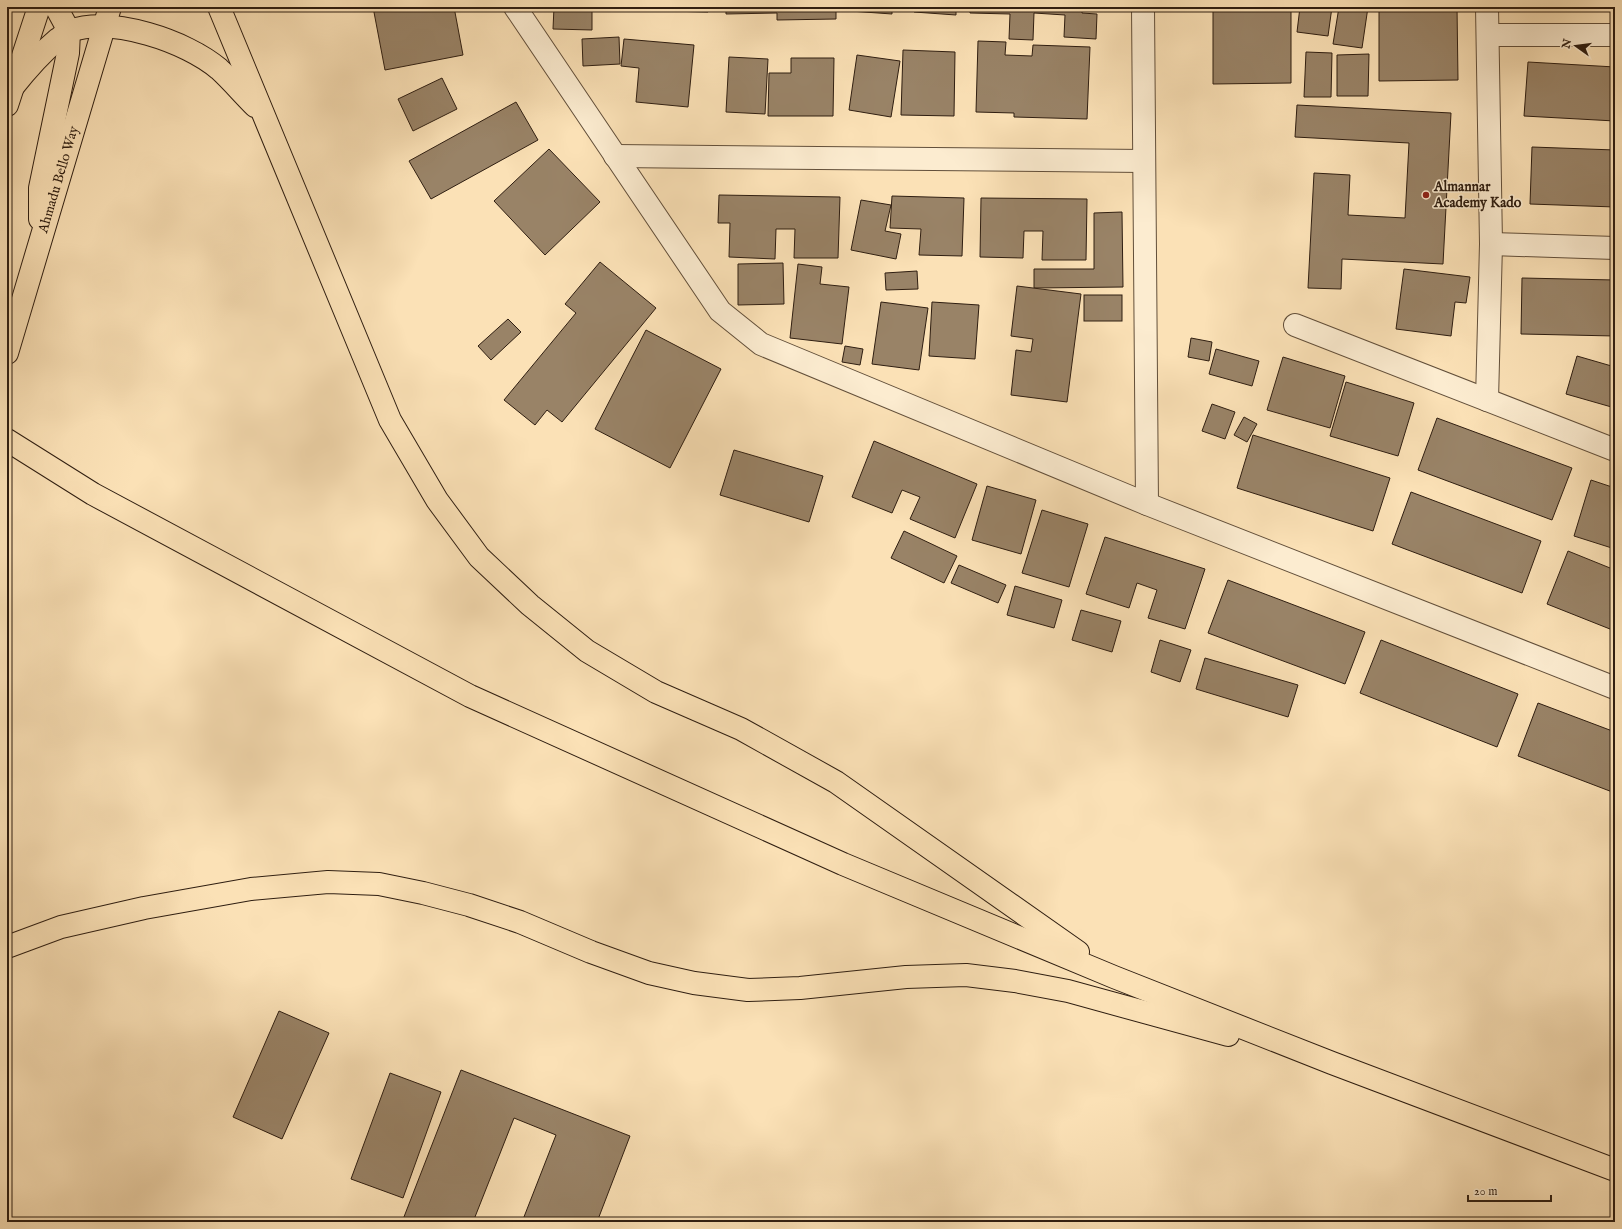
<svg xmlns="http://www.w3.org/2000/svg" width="1622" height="1229" font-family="'IM FELL English',serif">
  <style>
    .building { fill: #998367; stroke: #2f1e11 }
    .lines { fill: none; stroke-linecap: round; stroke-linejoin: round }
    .minor-casing { stroke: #624f3a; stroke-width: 24 }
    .primary-casing { stroke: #2f1e11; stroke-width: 24 }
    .minor { stroke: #fcecd0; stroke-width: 22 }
    .primary { stroke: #fbe1b6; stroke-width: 22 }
    .poi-dot { fill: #8f2418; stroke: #fcecd0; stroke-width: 1.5 }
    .labels { text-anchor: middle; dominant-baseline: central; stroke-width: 3; stroke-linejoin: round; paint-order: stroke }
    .street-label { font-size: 14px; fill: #2f1e11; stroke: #fcecd0 }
    .poi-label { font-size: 14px; font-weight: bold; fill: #2f1e11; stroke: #fcecd0; text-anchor: start }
  </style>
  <rect width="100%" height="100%" fill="#fbe1b6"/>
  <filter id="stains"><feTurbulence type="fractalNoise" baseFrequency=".005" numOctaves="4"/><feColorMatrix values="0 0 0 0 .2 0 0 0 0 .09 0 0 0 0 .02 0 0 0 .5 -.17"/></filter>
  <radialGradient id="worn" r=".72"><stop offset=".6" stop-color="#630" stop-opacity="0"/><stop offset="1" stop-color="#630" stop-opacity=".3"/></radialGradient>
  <g class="building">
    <path d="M373 7H454L463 55 385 70Z"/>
    <path d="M554 7H592V30L553 29Z"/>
    <rect x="602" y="7" width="41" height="4"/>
    <path d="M665 7H708V12L665 11Z"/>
    <path d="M726 7H836V19L777 20V13L726 14Z"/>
    <path d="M850 7H892V14L850 11Z"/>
    <path d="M914 7H956V15L914 12Z"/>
    <path d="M970 7H1082V13L1097 14 1096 39 1064 37 1065 15 1034 13 1033 40 1009 39 1010 14 970 13Z"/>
    <path d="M1291 7V83L1213 84V8Z"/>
    <path d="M1300 7H1332L1328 36 1297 32Z"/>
    <path d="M1339 7H1368L1362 48 1333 44Z"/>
    <path d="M1379 7H1457L1458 80 1379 81Z"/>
    <path d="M619 37 620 64 583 66 582 39Z"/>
    <path d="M624 39 694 45 688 107 636 102 639 68 621 66Z"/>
    <path d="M978 41 1006 42 1005 55 1032 56 1033 45 1090 47 1087 119 1014 117V113L976 112Z"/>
    <path d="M903 50 955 52 954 116 901 115Z"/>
    <path d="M1306 52 1332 53 1331 97H1304Z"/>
    <path d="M1369 54 1368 96H1337V55Z"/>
    <path d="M857 55 900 61 891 117 849 110Z"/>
    <path d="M729 57 768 59 765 114 726 112Z"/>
    <path d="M791 58H834L833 116H768L769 73H791Z"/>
    <path d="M1528 62 1615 67V121L1524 116Z"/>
    <path d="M442 78 457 109 413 131 398 99Z"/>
    <path d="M516 102 538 140 431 199 409 161Z"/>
    <path d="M1297 105 1451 113 1443 264 1342 259 1341 289 1308 288 1314 173 1350 175 1348 215 1405 218 1409 143 1295 137Z"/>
    <path d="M1532 147 1615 150V207L1530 204Z"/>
    <path d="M549 149 600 202 545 255 494 201Z"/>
    <path d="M719 195 840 197 838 258H794L795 229H776L775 259 729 257 730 223H718Z"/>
    <path d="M892 196 964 198 962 256 919 255 921 229 890 228Z"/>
    <path d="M981 198 1087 199 1086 260H1042L1043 231H1024L1023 258 980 257Z"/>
    <path d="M861 200 891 205 885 231 901 234 896 259 851 250Z"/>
    <path d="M1122 212 1123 287 1034 288V269H1094V213Z"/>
    <path d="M600 262 656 308 562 422 547 410 535 425 504 400 576 313 565 304Z"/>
    <path d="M783 263 784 304 738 305V264Z"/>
    <path d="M798 264 822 267 820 284 849 287 842 344 790 338Z"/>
    <path d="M1404 269 1470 277 1466 303 1455 302 1451 336 1396 329Z"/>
    <path d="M917 271 918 289 886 290 885 273Z"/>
    <path d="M1522 278 1615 280V336L1521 334Z"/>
    <path d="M1017 286 1081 294 1067 402 1011 395 1016 350 1031 352 1033 339 1011 336Z"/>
    <rect x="1084" y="295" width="38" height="26"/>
    <path d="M881 302 928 308 919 370 872 364Z"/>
    <path d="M932 302 979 305 975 359 929 356Z"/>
    <path d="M508 319 521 332 491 360 478 346Z"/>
    <path d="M646 330 721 369 670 468 595 429Z"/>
    <path d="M1191 338 1212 342 1209 361 1188 357Z"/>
    <path d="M845 346 863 349 860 365 842 362Z"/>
    <path d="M1216 349 1259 361 1252 386 1209 374Z"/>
    <path d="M1577 356 1615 367V408L1566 394Z"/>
    <path d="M1283 357 1345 376 1330 428 1267 410Z"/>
    <path d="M1346 382 1414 403 1398 456 1330 436Z"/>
    <path d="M1212 404 1235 412 1225 439 1202 431Z"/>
    <path d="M1244 417 1257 424 1247 442 1234 435Z"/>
    <path d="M1437 418 1572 468 1552 520 1418 470Z"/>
    <path d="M1253 435 1390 478 1373 531 1237 488Z"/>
    <path d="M874 441 977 484 955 538 910 519 920 497 902 490 892 513 852 497Z"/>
    <path d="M734 450 823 476 809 522 720 495Z"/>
    <path d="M1591 480 1615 488V549L1574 536Z"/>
    <path d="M987 486 1036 500 1021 554 972 540Z"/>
    <path d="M1411 492 1541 541 1522 593 1392 544Z"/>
    <path d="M1042 510 1088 524 1069 587 1022 573Z"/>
    <path d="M904 531 957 556 944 583 891 558Z"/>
    <path d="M1105 537 1205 569 1185 629 1148 618 1157 590 1137 583 1129 608 1086 594Z"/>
    <path d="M1568 551 1615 570V631L1547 604Z"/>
    <path d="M959 565 1006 585 998 603 951 583Z"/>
    <path d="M1228 580 1365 632 1345 684 1208 633Z"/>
    <path d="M1015 586 1062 600 1054 628 1007 615Z"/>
    <path d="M1081 610 1121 621 1112 652 1072 640Z"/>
    <path d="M1160 640 1191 650 1180 682 1151 672Z"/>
    <path d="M1381 640 1518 694 1497 747 1360 693Z"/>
    <path d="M1205 658 1298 685 1288 717 1196 689Z"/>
    <path d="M1538 703 1615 732V793L1518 756Z"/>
    <path d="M279 1011 329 1033 282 1139 233 1117Z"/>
    <path d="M461 1070 630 1136 597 1222H522L556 1135 514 1118 473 1222H402Z"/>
    <path d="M390 1073 441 1092 403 1198 351 1179Z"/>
  </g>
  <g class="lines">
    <g class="minor-casing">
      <g id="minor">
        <path d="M515 7 720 311 761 344 1147 504 1615 688"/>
        <path d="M1143 7 1147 504"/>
        <path d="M1488 35H1615"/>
        <path d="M615 156 1144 161"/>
        <path d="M1491 244 1615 248"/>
        <path d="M1295 325 1615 450"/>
        <path d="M1487 400 1491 244 1487 7"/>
      </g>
    </g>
    <g class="primary-casing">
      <g id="primary">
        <path d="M219 7 390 420 437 500 479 557 530 605 587 651 656 692 741 729 836 782 1078 952"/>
        <path d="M12 88C27 69 40 54 58 39 62 37 66 32 70 31 112 16 186 41 219 69 231 80 243 94 255 106"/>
        <path d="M7 105 39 7"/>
        <path d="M40 219V188L68 53 69 31 56 7"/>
        <path id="s1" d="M7 353 110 7"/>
        <path d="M7 440 93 494 470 696 843 864 1114 977 1332 1063 1615 1170"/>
        <path d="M7 947 61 927 144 908 251 889 328 882 379 884 423 893 469 905 520 922 591 952 649 973 694 983 748 990 800 988 906 977 966 975 1015 981 1068 991 1228 1035"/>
      </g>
    </g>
    <use href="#minor" class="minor"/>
    <use href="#primary" class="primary"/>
  </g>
  <circle class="poi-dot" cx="1426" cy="195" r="4"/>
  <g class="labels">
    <g class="street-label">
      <text stroke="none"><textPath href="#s1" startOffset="181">Ahmadu Bello Way</textPath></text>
    </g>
    <g class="poi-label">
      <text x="1434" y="187">Almannar<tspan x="1434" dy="16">Academy Kado</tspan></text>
    </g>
  </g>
  <rect width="1622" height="1229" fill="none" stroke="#fbe1b6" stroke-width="24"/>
  <rect x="8" y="8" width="1606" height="1213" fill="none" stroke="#2f1e11" stroke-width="2"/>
  <rect x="12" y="12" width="1598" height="1205" fill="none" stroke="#2f1e11"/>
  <g transform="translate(1576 46) rotate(284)" stroke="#fcecd0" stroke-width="3" paint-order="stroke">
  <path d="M0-3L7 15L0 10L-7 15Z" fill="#2f1e11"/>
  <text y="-6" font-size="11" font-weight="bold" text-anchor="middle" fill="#2f1e11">N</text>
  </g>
  <path d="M1468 1195v6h83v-6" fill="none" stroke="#2f1e11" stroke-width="2"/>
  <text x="1474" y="1195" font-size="12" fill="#2f1e11" stroke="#fcecd0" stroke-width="3" paint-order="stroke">20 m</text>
  <rect width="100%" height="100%" filter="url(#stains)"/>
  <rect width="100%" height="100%" fill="url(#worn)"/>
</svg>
